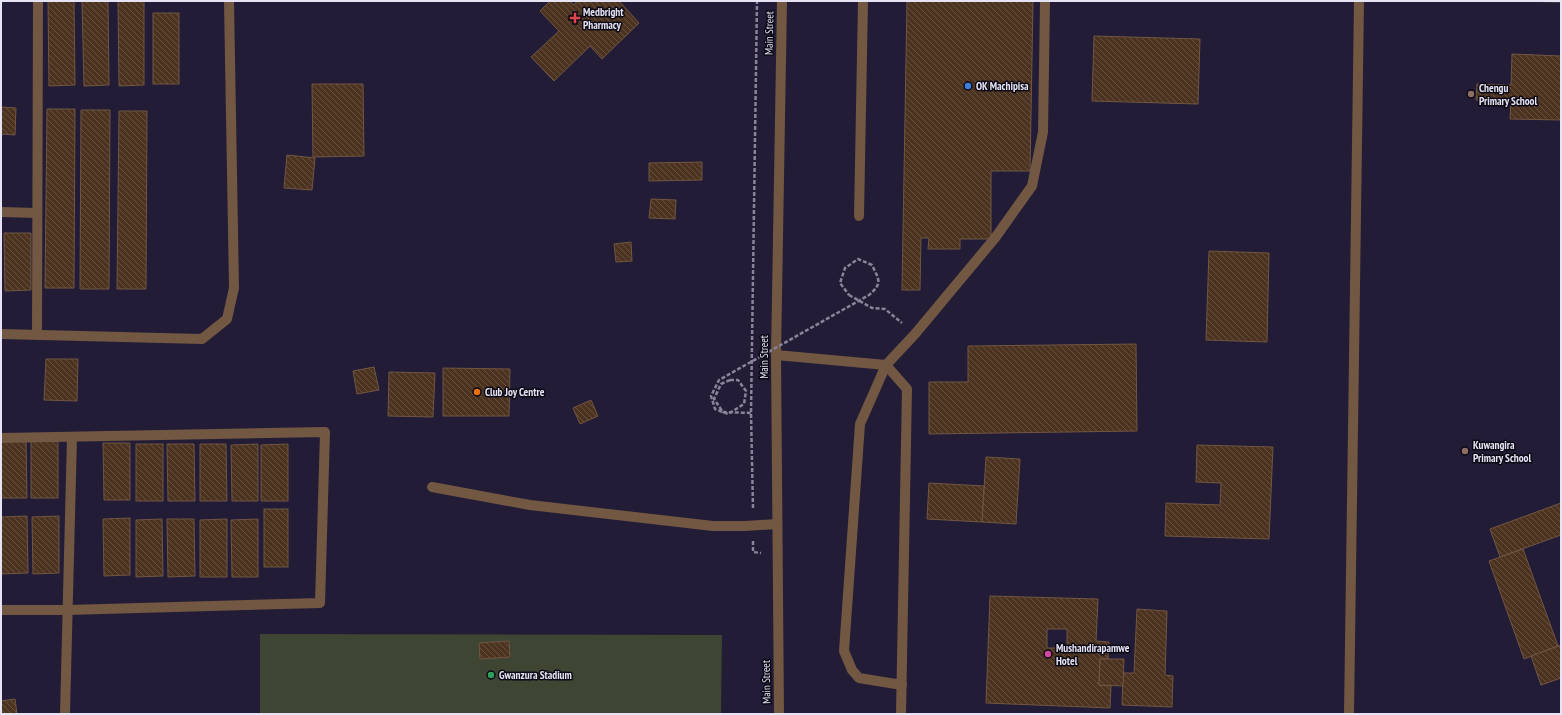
<svg xmlns="http://www.w3.org/2000/svg" width="1562" height="715" font-family="'PT Sans Narrow',sans-serif">
  <style>
    .green { fill: #3e4532 }
    .building { fill: url(#building-back-hatch); stroke: #715642; fill-rule: evenodd }
    .lines { fill: none; stroke-linecap: round; stroke-linejoin: round }
    .path { stroke: #89849a; stroke-width: 2.5; stroke-dasharray: 4 2; stroke-linecap: butt }
    .minor { stroke: #725742; stroke-width: 10 }
    .path-bridge { stroke: #89849a; stroke-width: 2.5; stroke-dasharray: 4 2; stroke-linecap: butt }
    .health-dot { fill: #e0444e; stroke: #0b0914; stroke-width: 1.5 }
    .shop-dot { fill: #3f7fe0; stroke: #0b0914; stroke-width: 1.5 }
    .education-dot { fill: #8d6e63; stroke: #0b0914; stroke-width: 1.5 }
    .food-dot { fill: #e8710a; stroke: #0b0914; stroke-width: 1.5 }
    .hotel-dot { fill: #d1479c; stroke: #0b0914; stroke-width: 1.5 }
    .leisure-dot { fill: #2e9e5b; stroke: #0b0914; stroke-width: 1.5 }
    .labels { text-anchor: middle; dominant-baseline: central; stroke-width: 3; stroke-linejoin: round; paint-order: stroke }
    .poi-label { font-size: 11px; font-weight: bold; fill: #e6e3f4; stroke: #0b0914; text-anchor: start }
    .street-label { font-size: 11px; fill: #e6e3f4; stroke: #0b0914 }
  </style>
  <defs>
    <pattern id="building-back-hatch" width="6" height="6" patternUnits="userSpaceOnUse"><rect width="6" height="6" fill="#4b3320"/><path d="M-1 5l2 2M0 0l6 6M5-1l2 2" fill="none" stroke="#655041"/></pattern>
  </defs>
  <rect width="100%" height="100%" fill="#221c36"/>
  <path class="green" d="M260 634 722 635 721 714H260Z"/>
  <g class="building">
    <path d="M48 1H74L75 85 49 86Z"/>
    <path d="M82 1H108L109 85 84 86Z"/>
    <path d="M118 1H144V85L119 86Z"/>
    <path d="M550 1H570L573 5 578 1H619L639 23 602 59 590 46 554 81 531 57 559 31 540 11Z"/>
    <path d="M907 1H1033L1030 171H991V239H960V249H928L929 238H921L920 290H902Z"/>
    <path d="M1513 1H1561V2Z"/>
    <rect x="153" y="13" width="26" height="71"/>
    <path d="M1094 36 1200 39 1198 104 1092 101Z"/>
    <path d="M1512 54 1561 56V120L1510 119 1511 101 1476 100 1477 84 1511 85Z"/>
    <path d="M312 84H363L364 156 313 157Z"/>
    <path d="M1 107 16 108 15 135 1 134Z"/>
    <path d="M47 109H75L74 288H45Z"/>
    <path d="M81 110H110L109 289H80Z"/>
    <path d="M119 111H147L146 289H117Z"/>
    <path d="M287 155 315 158 312 190 284 188Z"/>
    <path d="M702 162V180L649 181V163Z"/>
    <path d="M651 199 676 200 675 219 649 218Z"/>
    <path d="M4 233H31V290L5 291Z"/>
    <path d="M631 242 632 261 616 262 614 244Z"/>
    <path d="M1209 251 1269 253 1267 342 1206 340Z"/>
    <path d="M1136 344 1137 431 929 434V382H968V346Z"/>
    <path d="M46 359H78L77 401 44 400Z"/>
    <path d="M374 367 379 390 357 394 353 371Z"/>
    <path d="M443 368 510 369 509 416H443Z"/>
    <path d="M389 372 435 373 433 417 388 416Z"/>
    <path d="M591 400 598 416 580 424 573 408Z"/>
    <path d="M1 441H26L27 498H1Z"/>
    <rect x="31" y="441" width="27" height="57"/>
    <path d="M103 443H130V500H104Z"/>
    <rect x="136" y="444" width="27" height="57"/>
    <path d="M167 444H194L195 501H168Z"/>
    <path d="M200 444H226L227 501H200Z"/>
    <path d="M258 444V501H232L231 445Z"/>
    <path d="M288 444V501H261V445Z"/>
    <path d="M1197 445 1273 447 1269 539 1165 536 1166 503 1220 505 1221 483 1196 482Z"/>
    <path d="M986 457 1020 459 1016 524 982 522Z"/>
    <path d="M929 483 984 486 982 522 927 519Z"/>
    <path d="M1561 503V535L1500 557 1490 529Z"/>
    <rect x="264" y="509" width="24" height="58"/>
    <path d="M27 516 28 573 1 574V517Z"/>
    <path d="M59 516V573L33 574 32 517Z"/>
    <path d="M130 518V575L104 576 103 519Z"/>
    <path d="M162 519 163 576 136 577V520Z"/>
    <path d="M167 519H194L195 576 168 577Z"/>
    <path d="M227 519V577H200V520Z"/>
    <path d="M258 519V577H232L231 520Z"/>
    <path d="M1523 549 1558 646 1524 659 1489 561Z"/>
    <path d="M990 596 1098 599 1096 641 1109 642 1108 659H1100L1099 685 1111 686 1110 708 986 703ZM1047 629H1067V648H1047Z"/>
    <path d="M1137 609 1167 611 1165 675 1173 676 1172 707 1122 705 1123 673H1134Z"/>
    <path d="M509 641 510 657 480 659 479 643Z"/>
    <path d="M1561 645V678L1541 685 1531 656Z"/>
    <path d="M1100 659H1124L1123 686 1099 685Z"/>
    <path d="M15 699 17 714H1V701Z"/>
  </g>
  <g class="lines">
    <g class="path">
      <path d="M849 295 872 308 885 309 902 323"/>
      <path d="M730 380 721 384 714 399 723 412 751 413"/>
      <path d="M753 508 751 413 757 1"/>
      <path d="M753 541V552L761 553"/>
    </g>
    <g class="minor">
      <path d="M1 212 37 213"/>
      <path d="M859 216 863 1"/>
      <path d="M1 334 202 339 227 319 234 288 229 1"/>
      <path d="M37 335 38 1"/>
      <path d="M776 355 886 365 907 389 901 714"/>
      <path d="M1 438 325 432 320 603 67 610H1"/>
      <path d="M432 487 530 505 713 526H745L777 524"/>
      <path d="M902 685 859 678 852 670 844 651 860 424 886 365 915 334 995 238 1032 186 1043 132 1045 1"/>
      <path d="M65 714 72 437"/>
      <path d="M779 714 776 355 782 1"/>
      <path d="M1349 714 1359 1"/>
    </g>
    <path class="path-bridge" d="M730 380H738L746 391 744 404 728 414 715 409 711 396 719 380 869 295C883 283 879 280 872 265L858 259 845 268 840 283 849 295"/>
  </g>
  <path class="health-dot" d="M573 12h4v4h4v4h-4v4h-4v-4h-4v-4h4z"/>
  <circle class="shop-dot" cx="968" cy="86" r="4"/>
  <g class="education-dot">
    <circle cx="1471" cy="94" r="4"/>
    <circle cx="1465" cy="451" r="4"/>
  </g>
  <circle class="food-dot" cx="477" cy="392" r="4"/>
  <circle class="hotel-dot" cx="1048" cy="654" r="4"/>
  <circle class="leisure-dot" cx="491" cy="675" r="4"/>
  <g class="labels">
    <g class="poi-label">
      <text x="583" y="12">Medbright<tspan x="583" dy="13">Pharmacy</tspan></text>
      <text x="976" y="86">OK Machipisa</text>
      <text x="1479" y="88">Chengu<tspan x="1479" dy="13">Primary School</tspan></text>
      <text x="485" y="392">Club Joy Centre</text>
      <text x="1473" y="445">Kuwangira<tspan x="1473" dy="13">Primary School</tspan></text>
      <text x="1056" y="648">Mushandirapamwe<tspan x="1056" dy="13">Hotel</tspan></text>
      <text x="499" y="675">Gwanzura Stadium</text>
    </g>
    <g class="street-label">
      <text transform="translate(769 33) rotate(-89)">Main Street</text>
      <text transform="translate(764 357) rotate(-90)">Main Street</text>
      <text transform="translate(766 682) rotate(-91)">Main Street</text>
    </g>
  </g>
  <rect width="1562" height="715" fill="none" stroke="#e6e3f4" stroke-width="4"/>
</svg>
